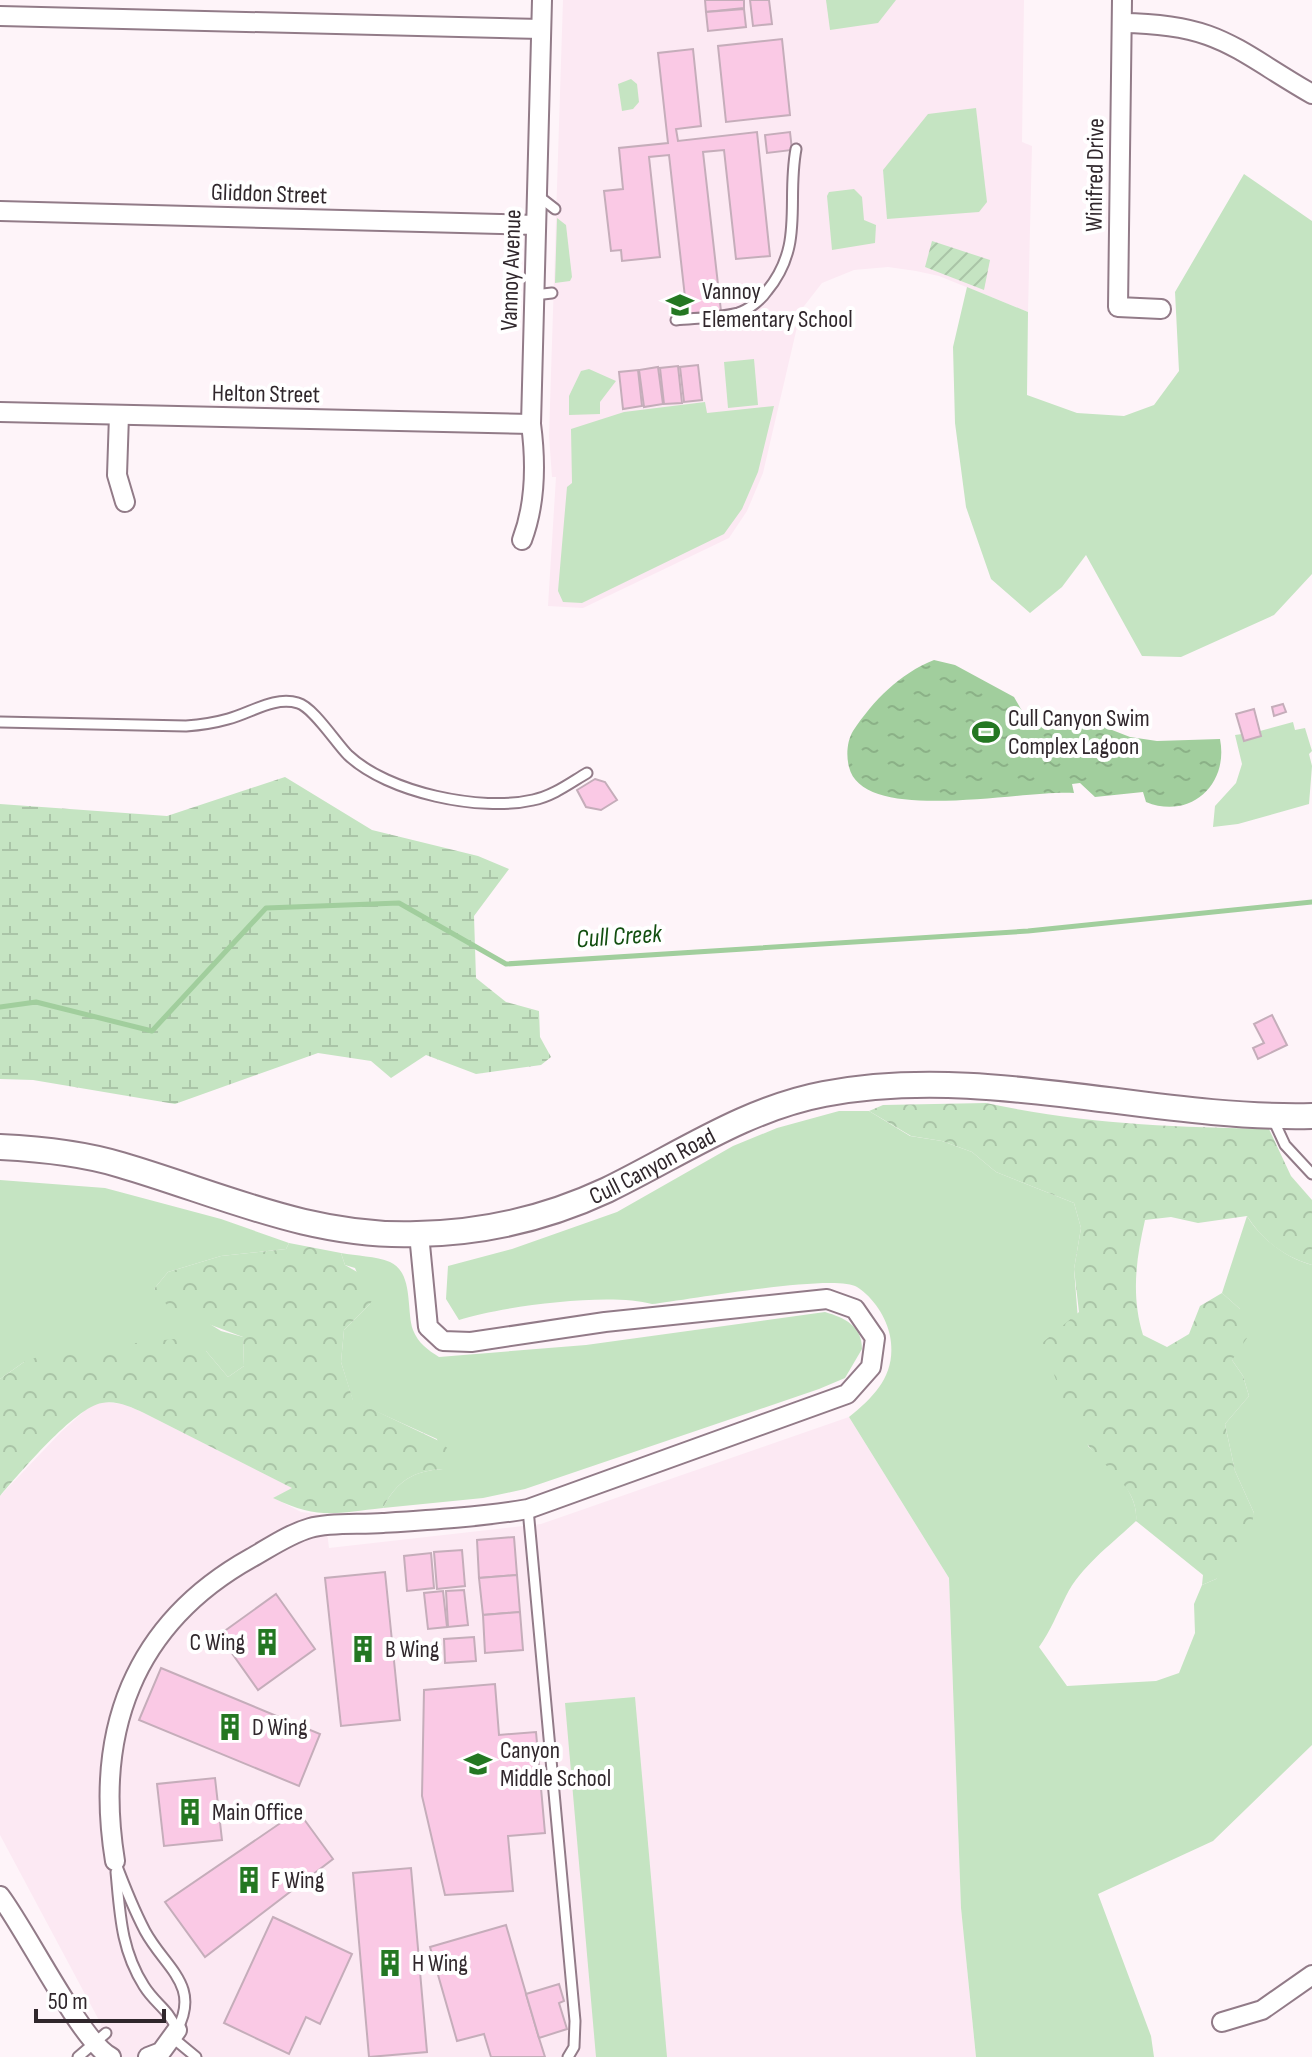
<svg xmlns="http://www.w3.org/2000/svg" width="1312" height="2057" font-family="'Sofia Sans Condensed',sans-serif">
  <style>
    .built { fill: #fce9f3 }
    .green { fill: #c5e4c2 }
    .forest { fill: url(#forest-crowns) }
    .wetland { fill: url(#wetland-marsh) }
    .garden { fill: url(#garden-furrows) }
    .water { fill: url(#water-ripples) }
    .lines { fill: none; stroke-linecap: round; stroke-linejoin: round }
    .stream { stroke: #a1ce9d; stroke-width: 5 }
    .building { fill: #fac9e5; stroke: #c5adba; stroke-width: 2 }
    .service-casing { stroke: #927b88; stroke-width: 13 }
    .minor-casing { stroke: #927b88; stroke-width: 22 }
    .tertiary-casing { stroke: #927b88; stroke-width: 28 }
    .service { stroke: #fff; stroke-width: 9 }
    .minor { stroke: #fff; stroke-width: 18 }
    .tertiary { stroke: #fff; stroke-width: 24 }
    .labels { text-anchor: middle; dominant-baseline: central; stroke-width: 8; stroke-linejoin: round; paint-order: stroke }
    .street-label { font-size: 24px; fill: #30272c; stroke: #fff }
    .poi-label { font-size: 24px; fill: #30272c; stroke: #fff; text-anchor: start }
    .water-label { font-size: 26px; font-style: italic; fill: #124f10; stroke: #fff }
  </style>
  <defs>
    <pattern id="forest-crowns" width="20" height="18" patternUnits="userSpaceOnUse" patternTransform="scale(2)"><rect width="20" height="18" fill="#c5e4c2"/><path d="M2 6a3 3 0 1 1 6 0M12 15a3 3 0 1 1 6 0" fill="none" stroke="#aac4a7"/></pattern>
    <pattern id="wetland-marsh" width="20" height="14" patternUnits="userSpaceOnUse" patternTransform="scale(2)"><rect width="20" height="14" fill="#c5e4c2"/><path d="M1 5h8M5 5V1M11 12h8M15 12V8" fill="none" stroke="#aac4a7"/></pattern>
    <pattern id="garden-furrows" width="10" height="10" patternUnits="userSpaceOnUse" patternTransform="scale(2)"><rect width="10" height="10" fill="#c5e4c2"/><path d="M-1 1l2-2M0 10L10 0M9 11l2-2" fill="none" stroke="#aac4a7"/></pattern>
    <pattern id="water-ripples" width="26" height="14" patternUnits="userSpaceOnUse" patternTransform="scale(2)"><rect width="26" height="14" fill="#a1ce9d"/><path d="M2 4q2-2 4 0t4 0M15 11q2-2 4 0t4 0" fill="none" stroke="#8bb187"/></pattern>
  </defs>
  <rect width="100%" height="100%" fill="#fef4f9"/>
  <g class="built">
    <path d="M563 0H1024L1022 142 1032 146 1028 312 939 276 916 271 888 267 854 270 822 283 801 310 763 473 747 511 729 538 583 608 548 606 556 477H552L549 436Z"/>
    <path d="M104 1402 124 1404 144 1413 293 1488 274 1498 301 1512 325 1515 329 1548 541 1524 849 1417 949 1578 961 1908 976 2057H88L101 2024 0 1835V1496L61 1432 90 1406Z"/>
  </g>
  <g class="green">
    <path d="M826 0H896L878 23 830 30Z"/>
    <path d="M631 79 637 84 639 102 633 109 622 111 618 84Z"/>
    <path d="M976 108 987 202 979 212 887 219 883 170 928 114Z"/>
    <path d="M1244 174 1312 221V574L1274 615 1181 657 1142 656 1086 555 1062 587 1030 613 991 579 966 507 955 423 953 347 967 287 1028 312 1027 395 1077 413 1124 416 1154 405 1179 371 1175 292Z"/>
    <path d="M854 189 862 197 864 220 876 225 875 243 832 250 827 196 829 192Z"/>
    <path d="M557 218 566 225 572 277 570 281 555 283Z"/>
    <path d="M754 359 758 405 728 408 724 362Z"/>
    <path d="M589 369 616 381 600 402V414L569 415V396L581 371Z"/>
    <path d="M705 402 707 413 774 406 758 472 742 509 724 534 582 603 563 602 558 591 567 487 572 483 571 429 624 412Z"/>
    <path d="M1293 722 1295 730 1305 728 1312 751 1309 754 1312 766 1309 804 1238 824 1213 827 1215 806 1236 783 1242 764 1235 735 1242 734 1244 740 1261 736 1260 731Z"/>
    <path d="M839 1111H869L910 1136 942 1141 972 1152 996 1172 1074 1203 1081 1228 1074 1269 1088 1446C1108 1465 1139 1491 1136 1521 1112 1544 1081 1566 1066 1596 1057 1614 1051 1630 1039 1647L1067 1686 1156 1681 1179 1673 1195 1633 1194 1604 1202 1585 1216 1579 1254 1513 1235 1471 1225 1424 1249 1396 1243 1376 1232 1360 1240 1309 1222 1293 1247 1216C1260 1238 1286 1258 1312 1265V1745L1213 1841 1098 1894 1151 2036 1154 2057H976L961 1908 949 1578 849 1417C876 1395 897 1373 890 1336 887 1318 873 1297 857 1287 835 1273 686 1300 652 1304 609 1292 503 1306 459 1320L446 1299 448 1266 512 1249 617 1212 733 1146 777 1128Z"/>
    <path d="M0 1180 105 1188 221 1219 289 1243 286 1249 221 1256 168 1272 154 1289 221 1331 243 1337 244 1366 228 1377 206 1351 24 1362 0 1379Z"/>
    <path d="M341 1253C356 1256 376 1256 390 1262 414 1273 406 1310 413 1330 418 1343 428 1350 439 1357L586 1345 825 1312C845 1318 862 1326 862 1349L845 1378 819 1389 525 1489 483 1498 383 1508C397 1480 414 1471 443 1469L437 1439 353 1401 341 1362 344 1330 370 1304 355 1268 345 1265Z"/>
    <path d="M635 1697 667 2057H596L565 1703Z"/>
  </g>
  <g class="forest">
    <path d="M986 1103C1083 1124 1170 1127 1269 1129L1291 1176 1312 1200V1265C1284 1257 1262 1240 1247 1216L1198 1223 1171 1217 1145 1220C1136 1259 1131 1296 1143 1335L1167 1347 1189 1334 1200 1306 1222 1293 1240 1309 1247 1338 1232 1360 1243 1376 1249 1396 1225 1424 1235 1471 1254 1513 1248 1542 1216 1579 1202 1585 1203 1575 1136 1521C1139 1487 1105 1469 1088 1445 1068 1416 1055 1376 1042 1343L1079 1312 1074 1269 1081 1228 1074 1203 996 1172 972 1152 942 1141 911 1136 869 1111 883 1105Z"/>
    <path d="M289 1243 341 1253 345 1265 380 1285 370 1304 344 1330 341 1362 353 1400 437 1440 454 1453 443 1469C414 1471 397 1480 383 1508 335 1513 319 1520 273 1498L292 1488 144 1413C131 1407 116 1400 102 1403 75 1407 19 1474 0 1496V1379L24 1362 51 1352 174 1339 206 1351 228 1377 244 1366 243 1337 171 1310 154 1289 168 1272 221 1256 286 1249Z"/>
  </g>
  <path class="wetland" d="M285 777 372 830 478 856 509 869 474 916 476 978 506 1002 539 1011 540 1037 551 1057 541 1065 476 1074 426 1055 391 1078 371 1061 318 1053 175 1104 33 1080 0 1079V804L167 816Z"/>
  <path class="garden" d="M932 241 990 260 984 290 925 267Z"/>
  <path class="water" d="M934 660 955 665 1014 697 1029 723 1042 726 1066 712 1130 737 1157 741 1220 739C1229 785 1190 820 1146 802L1143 792 1095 797 1080 783 1072 784 1074 793C1024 789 863 826 849 767 846 756 847 741 853 731 874 700 899 674 934 660Z"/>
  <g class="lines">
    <path class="stream" d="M0 1007 36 1002 152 1031 266 908 399 903 506 964 1028 931 1312 902"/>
  </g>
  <g class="building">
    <path d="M705 0H744V8L706 12Z"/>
    <path d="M750 0H769L772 24 753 26Z"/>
    <path d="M744 9 746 27 708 31 706 12Z"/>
    <path d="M782 39 790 115 726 122 718 46Z"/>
    <path d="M693 49 701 126 676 129 678 141 757 132 770 256 736 259 724 150 703 152 721 311 687 315 669 155 649 157 660 257 622 261 621 250 611 251 604 191 623 189 619 148 668 143 658 53Z"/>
    <path d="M790 132 792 150 767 153 765 135Z"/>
    <path d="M698 365 702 400 684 402 680 367Z"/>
    <path d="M678 366 682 403 664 404 660 368Z"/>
    <path d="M658 367 663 404 644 407 639 370Z"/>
    <path d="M638 370 642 406 623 409 619 372Z"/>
    <path d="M1283 704 1286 712 1274 716 1272 707Z"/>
    <path d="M1254 709 1261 736 1244 741 1236 714Z"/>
    <path d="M595 779 605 782 617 800 601 810 586 807 577 790Z"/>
    <path d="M1272 1015 1287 1045 1258 1059 1253 1048 1264 1043 1254 1024Z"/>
    <path d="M514 1537 517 1575 479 1578 477 1540Z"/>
    <path d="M462 1550 465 1586 437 1589 434 1552Z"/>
    <path d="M431 1553 434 1588 407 1591 404 1556Z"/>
    <path d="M385 1572 400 1720 341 1726 325 1578Z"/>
    <path d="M517 1575 520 1612 483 1615 479 1578Z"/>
    <path d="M464 1590 468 1625 448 1627 446 1591Z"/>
    <path d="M443 1591 447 1627 428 1629 424 1593Z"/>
    <path d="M276 1594 315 1649 258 1690 219 1635Z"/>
    <path d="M520 1612 523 1650 485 1653 483 1615Z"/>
    <path d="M474 1637 476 1661 445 1663 444 1639Z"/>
    <path d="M161 1668 320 1734 299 1786 139 1720Z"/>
    <path d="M495 1684 499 1735 536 1732 545 1833 508 1836 513 1891 445 1895 422 1796 424 1690Z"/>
    <path d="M215 1778 222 1840 164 1846 157 1784Z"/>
    <path d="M298 1811 333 1859 205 1957 165 1902Z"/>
    <path d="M411 1868 427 2052 369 2057 353 1873Z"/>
    <path d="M273 1917 352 1954 320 2024 306 2017 289 2054 224 2023Z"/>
    <path d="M506 1925 539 2038 545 2057H491L484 2034 457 2041 430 1947Z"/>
    <path d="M559 1984 564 2001 559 2003 567 2029 539 2038 526 1994Z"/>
  </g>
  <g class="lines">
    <g class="service-casing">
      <g id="service">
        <path d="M537 195 555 209"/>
        <path d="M534 295 552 293"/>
        <path d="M676 320C696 318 718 318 738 313 748 310 761 300 767 291 805 245 786 202 796 149"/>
        <path d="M0 722 186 726C200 725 214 723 228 719 251 713 274 696 298 703 313 707 336 743 348 755 388 793 481 812 533 800 553 796 570 783 587 773"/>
        <path d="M1272 1117 1285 1145 1312 1174"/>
        <path d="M528 1509 575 2021 574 2047 568 2057"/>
        <path d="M115 1861C124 1885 133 1908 145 1931 165 1968 201 1985 177 2030"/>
        <path d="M116 1872C120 1914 121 1950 144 1986 156 2005 167 2007 177 2030"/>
        <path d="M173 2038 196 2057"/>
        <path d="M78 2057 106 2033"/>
      </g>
    </g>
    <g class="minor-casing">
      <g id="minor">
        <path d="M1122 0 1118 307 1161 309"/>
        <path d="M0 16 541 29"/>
        <path d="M1122 23C1219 24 1234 49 1312 94"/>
        <path d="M0 211 536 225"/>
        <path d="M0 412 531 424"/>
        <path d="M119 415 117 475 125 502"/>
        <path d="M522 540C536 503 536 462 531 424L542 0"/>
        <path d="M115 1861C94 1732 133 1624 251 1558 269 1548 289 1534 310 1528 332 1522 360 1525 383 1523 431 1520 480 1517 528 1509L847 1394 871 1367 875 1338 855 1309 827 1299 605 1322 471 1342 443 1341 428 1327 419 1234"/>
        <path d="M0 1896C26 1930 82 2043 111 2057"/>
        <path d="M1222 2022 1262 2010 1312 1975"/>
        <path d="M148 2057 161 2052 177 2030"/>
      </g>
    </g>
    <g class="tertiary-casing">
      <g id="tertiary">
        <path id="s1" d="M0 1147C41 1149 82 1153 121 1165 220 1194 311 1238 417 1234 483 1233 547 1218 607 1190 679 1155 745 1109 824 1094 985 1063 1150 1120 1312 1116"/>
      </g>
    </g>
    <use href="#service" class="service"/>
    <use href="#minor" class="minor"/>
    <use href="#tertiary" class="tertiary"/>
  </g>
  <defs>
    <g id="school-bare" transform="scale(2.16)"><path d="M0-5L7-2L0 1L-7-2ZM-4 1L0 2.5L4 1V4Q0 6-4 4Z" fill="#247722" stroke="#fff" stroke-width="2.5" paint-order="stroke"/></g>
    <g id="stadium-bare" transform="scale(2.16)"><path d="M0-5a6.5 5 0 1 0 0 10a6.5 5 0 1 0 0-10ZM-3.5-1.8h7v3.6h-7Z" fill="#247722" stroke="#fff" stroke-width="2.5" paint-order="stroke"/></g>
    <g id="building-bare" transform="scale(2.16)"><path d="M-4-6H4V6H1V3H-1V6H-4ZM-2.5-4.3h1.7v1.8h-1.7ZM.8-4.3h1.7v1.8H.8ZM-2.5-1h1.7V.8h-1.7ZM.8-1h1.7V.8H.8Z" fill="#247722" stroke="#fff" stroke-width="2.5" paint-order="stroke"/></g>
  </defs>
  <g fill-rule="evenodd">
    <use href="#school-bare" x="680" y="305"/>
    <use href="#stadium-bare" x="986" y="732"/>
    <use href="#building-bare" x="267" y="1642"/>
    <use href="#building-bare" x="363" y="1649"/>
    <use href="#building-bare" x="230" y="1727"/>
    <use href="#school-bare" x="478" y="1764"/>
    <use href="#building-bare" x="190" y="1812"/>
    <use href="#building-bare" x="249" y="1880"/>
    <use href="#building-bare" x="390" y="1963"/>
  </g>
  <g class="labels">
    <g class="street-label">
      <text transform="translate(1095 175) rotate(-89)">Winifred Drive</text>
      <text transform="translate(269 194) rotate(2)">Gliddon Street</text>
      <text transform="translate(511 270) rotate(-88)">Vannoy Avenue</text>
      <text transform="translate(266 394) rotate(1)">Helton Street</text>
      <text stroke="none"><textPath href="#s1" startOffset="676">Cull Canyon Road</textPath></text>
    </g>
    <g class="poi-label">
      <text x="702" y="291">Vannoy<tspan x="702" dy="28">Elementary School</tspan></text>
      <text x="1008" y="718">Cull Canyon Swim<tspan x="1008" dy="28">Complex Lagoon</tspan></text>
      <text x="245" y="1642" text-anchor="end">C Wing</text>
      <text x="385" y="1649">B Wing</text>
      <text x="252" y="1727">D Wing</text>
      <text x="500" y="1750">Canyon<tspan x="500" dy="28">Middle School</tspan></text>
      <text x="212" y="1812">Main Office</text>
      <text x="271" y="1880">F Wing</text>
      <text x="412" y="1963">H Wing</text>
    </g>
    <g class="water-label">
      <text transform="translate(619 937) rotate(-4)">Cull Creek</text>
    </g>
  </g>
  <path d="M36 2009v12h128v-12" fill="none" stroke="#30272c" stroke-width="4"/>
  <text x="48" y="2009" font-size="24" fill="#30272c" stroke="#ffffff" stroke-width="6" paint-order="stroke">50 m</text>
</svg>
